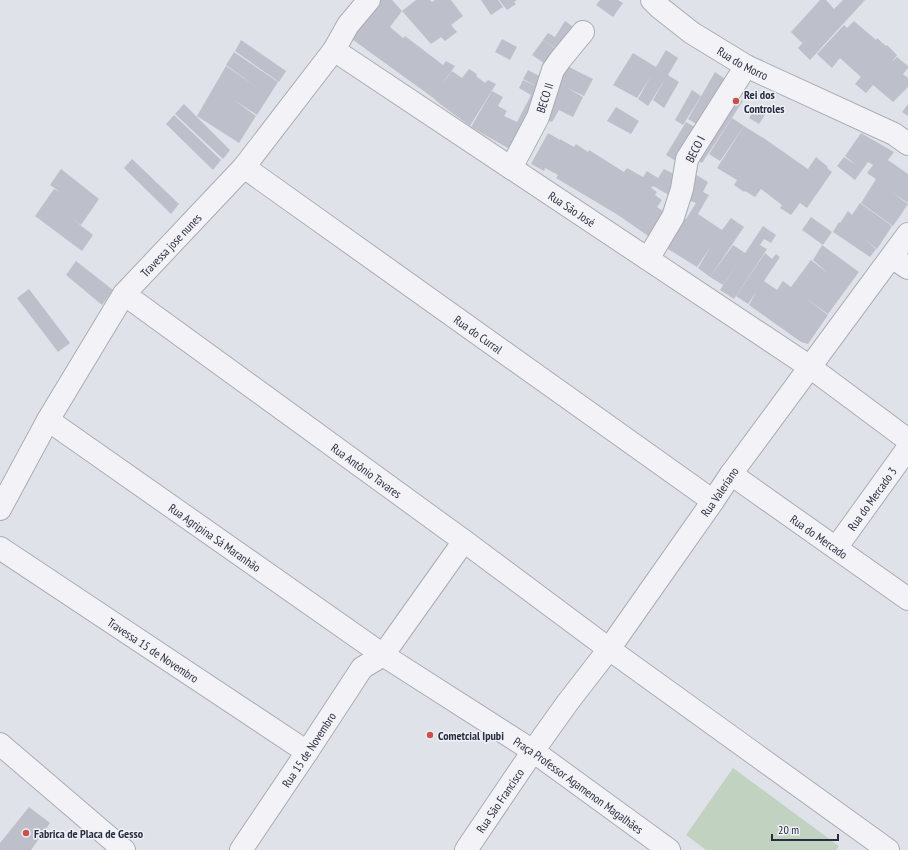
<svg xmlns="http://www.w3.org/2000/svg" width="908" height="850" font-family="'PT Sans Narrow',sans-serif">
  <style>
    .green { fill: #c2d2c1 }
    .building { fill: #bdc0cb }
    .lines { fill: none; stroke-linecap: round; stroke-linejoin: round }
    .street-casing { stroke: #a9acb6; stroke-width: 24 }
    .street { stroke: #f3f3f7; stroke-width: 22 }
    .poi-dot { fill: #ca5149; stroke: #eff1f6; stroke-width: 1.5 }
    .labels { text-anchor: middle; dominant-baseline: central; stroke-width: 3; stroke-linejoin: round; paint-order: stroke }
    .street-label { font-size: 12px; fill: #292d40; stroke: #eff1f6 }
    .poi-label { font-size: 12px; font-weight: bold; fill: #292d40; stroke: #eff1f6; text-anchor: start }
  </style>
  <rect width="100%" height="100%" fill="#e0e2e9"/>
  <path class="green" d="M733 768 839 846 836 850H706L686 835Z"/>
  <g class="building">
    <path d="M378 0H392L402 11 390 27 403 38 405 36 443 65 446 61 455 66 440 87 452 71 462 78 469 69 477 74 476 76 485 83 488 80 496 84 470 126 440 104 432 97 349 37Z"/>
    <path d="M416 0H430L432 2 435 0H451L463 16 451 25 457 32 445 41 441 37 431 44 402 11Z"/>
    <path d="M481 0H498L503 7 491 15Z"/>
    <path d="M499 0H517L514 2 516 4 507 10Z"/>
    <path d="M600 0H618L623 3 613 17 596 5Z"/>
    <path d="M820 0H826L834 9 843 0H865L810 60 798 48 806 39 802 43 791 32Z"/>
    <path d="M565 21 578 30 562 53 543 40 548 33 555 37Z"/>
    <path d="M854 21 876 40 877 38 886 46 887 45 897 55 892 62 897 57 908 66V68L903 74 908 78V87L893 102 873 85 866 93 855 84 868 68 861 77 840 58 832 68 817 54 844 25 847 28Z"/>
    <path d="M502 39 517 47 510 60 495 52Z"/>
    <path d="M241 40 286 71 279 82 235 51Z"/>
    <path d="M543 40 561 53 551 68 532 55Z"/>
    <path d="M666 50 678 58 668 75 679 82 664 108 653 100 665 79 648 106 638 99 651 76 637 98 613 85 633 53 656 67Z"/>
    <path d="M234 52 278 82 257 115 234 100 256 116 239 143 197 116 226 66 255 86 226 65Z"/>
    <path d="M561 63 593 79 584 96 567 88 583 97 573 117 559 110 552 122 540 117Z"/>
    <path d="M528 70 545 79 515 152 471 127 492 91 503 97 498 106 507 111 504 116 517 122 531 95 519 88 523 80 538 87 523 79Z"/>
    <path d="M715 72 728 81 700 126 688 119Z"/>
    <path d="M692 90 701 96 683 125 675 120Z"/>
    <path d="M732 95 743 101 702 163 692 157Z"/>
    <path d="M184 104 230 150 223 159 175 114Z"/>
    <path d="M908 104V116L902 112Z"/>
    <path d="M616 107 639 121 631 134 607 121Z"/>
    <path d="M756 107 766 113 759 124 749 118Z"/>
    <path d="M174 115 221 160 213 170 166 124Z"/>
    <path d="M732 118 744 126 720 161 709 154Z"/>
    <path d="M686 122 698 129 679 163 666 155Z"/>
    <path d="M744 126 765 139 739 177 765 139 808 169 816 157 828 167 827 168 832 172 807 208 800 203 791 215 780 208 782 205 761 189 755 197 745 191 744 192 734 185 737 180 717 168Z"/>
    <path d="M548 133 560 140V139L574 147 576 144 588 152 589 150 624 172 627 168 643 177 647 171 658 178 664 169 680 177 674 198 653 186 651 188 657 192 655 195 662 200 657 207 669 215 654 240 618 215 556 178 558 175 545 168 544 171 531 164Z"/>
    <path d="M861 133 894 152 888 160 908 174V203L892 192 908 204 900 216 884 204 900 216 893 226 861 203 876 179 867 173 873 165 868 162 855 180 837 166 844 157 856 165 845 156Z"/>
    <path d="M132 159 179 204 171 214 124 168Z"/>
    <path d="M61 169 99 199 81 225 70 217 93 235 82 251 35 216 54 189 60 192 50 185Z"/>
    <path d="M688 170 708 182 703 192 709 195 698 214 722 230 731 218 744 227 710 277 698 268 711 246 697 267 660 244 679 215 686 219 696 203 683 198Z"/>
    <path d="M860 203 892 226 877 249 863 238 876 249 870 257 833 232 839 222 840 223 848 211 852 215Z"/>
    <path d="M811 217 832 232 823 245 802 230Z"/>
    <path d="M763 226 776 235 771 243 764 239 760 245 767 249 734 299 720 290 741 258 723 285 710 277 733 245 745 253Z"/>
    <path d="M822 245 859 272 828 314 804 297 828 315 808 344 801 342 749 305 756 292 748 304 736 296 765 253 772 259 776 254 780 257 764 281 777 290 783 281 791 287 811 260 829 274 813 260Z"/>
    <path d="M76 261 113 290 102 305 66 275Z"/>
    <path d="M29 289 70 343 58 352 17 298Z"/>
    <path d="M29 807 50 823 31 850H0V843Z"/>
  </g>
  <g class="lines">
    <g class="street-casing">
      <g id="street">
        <path id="s1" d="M652 0 659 7 692 33 746 66 894 134 908 144"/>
        <path id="s2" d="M334 50 810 367 908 440"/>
        <path id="s3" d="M244 167 713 501"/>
        <path id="s4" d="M511 168 538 117 553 70 560 60 583 32"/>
        <path d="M892 257 908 268"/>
        <path d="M648 259 673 217 682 189 687 159 746 66"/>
        <path id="s5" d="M124 294 464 541 609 649 888 850"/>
        <path id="s6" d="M48 420 383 655 533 751 669 850"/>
        <path id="s7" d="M731 474 908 599"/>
        <path id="s8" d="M0 509 48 420 124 294 244 167 334 50 348 25 369 0"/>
        <path id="s9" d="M0 548 307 752"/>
        <path id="s10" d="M836 548 908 448"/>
        <path d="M0 744 124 850"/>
        <path id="s11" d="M241 850 307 752 362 668 383 655 464 541"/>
        <path id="s12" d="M466 850 533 751 568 702 609 649 713 501 731 474 908 234"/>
      </g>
    </g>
    <use href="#street" class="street"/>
  </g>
  <g class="poi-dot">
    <circle cx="736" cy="101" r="4"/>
    <circle cx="430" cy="735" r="4"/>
    <circle cx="26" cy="833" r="4"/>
  </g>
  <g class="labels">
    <g class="street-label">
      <text stroke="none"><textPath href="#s1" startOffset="111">Rua do Morro</textPath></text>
      <text stroke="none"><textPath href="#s4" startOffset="78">BECO II</textPath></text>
      <text transform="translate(695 149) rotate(-63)">BECO I</text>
      <text stroke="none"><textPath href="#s2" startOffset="286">Rua São José</textPath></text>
      <text stroke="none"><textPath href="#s8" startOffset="316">Travessa jose nunes</textPath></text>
      <text stroke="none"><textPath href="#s3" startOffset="288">Rua do Curral</textPath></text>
      <text stroke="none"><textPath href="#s5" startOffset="300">Rua Antônio Tavares</textPath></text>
      <text stroke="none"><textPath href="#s12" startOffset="439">Rua Valeriano</textPath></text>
      <text stroke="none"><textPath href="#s10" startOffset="61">Rua do Mercado 3</textPath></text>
      <text stroke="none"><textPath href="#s7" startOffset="108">Rua do Mercado</textPath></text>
      <text stroke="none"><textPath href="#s6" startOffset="204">Rua Agripina Sá Maranhão</textPath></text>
      <text stroke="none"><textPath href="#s9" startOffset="184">Travessa 15 de Novembro</textPath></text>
      <text stroke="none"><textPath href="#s11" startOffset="121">Rua 15 de Novembro</textPath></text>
      <text stroke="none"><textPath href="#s6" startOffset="644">Praça Professor Agamenon Magalhães</textPath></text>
      <text stroke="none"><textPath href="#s12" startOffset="60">Rua São Francisco</textPath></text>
    </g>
    <g class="poi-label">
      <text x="744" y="94">Rei dos<tspan x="744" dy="14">Controles</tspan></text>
      <text x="438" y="735">Cometcial Ipubi</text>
      <text x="34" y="833">Fabrica de Placa de Gesso</text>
    </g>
  </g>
  <path d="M772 834v6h66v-6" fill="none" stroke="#292d40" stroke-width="2"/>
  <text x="778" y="834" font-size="12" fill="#292d40" stroke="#eff1f6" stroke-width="3" paint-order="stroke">20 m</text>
</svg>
